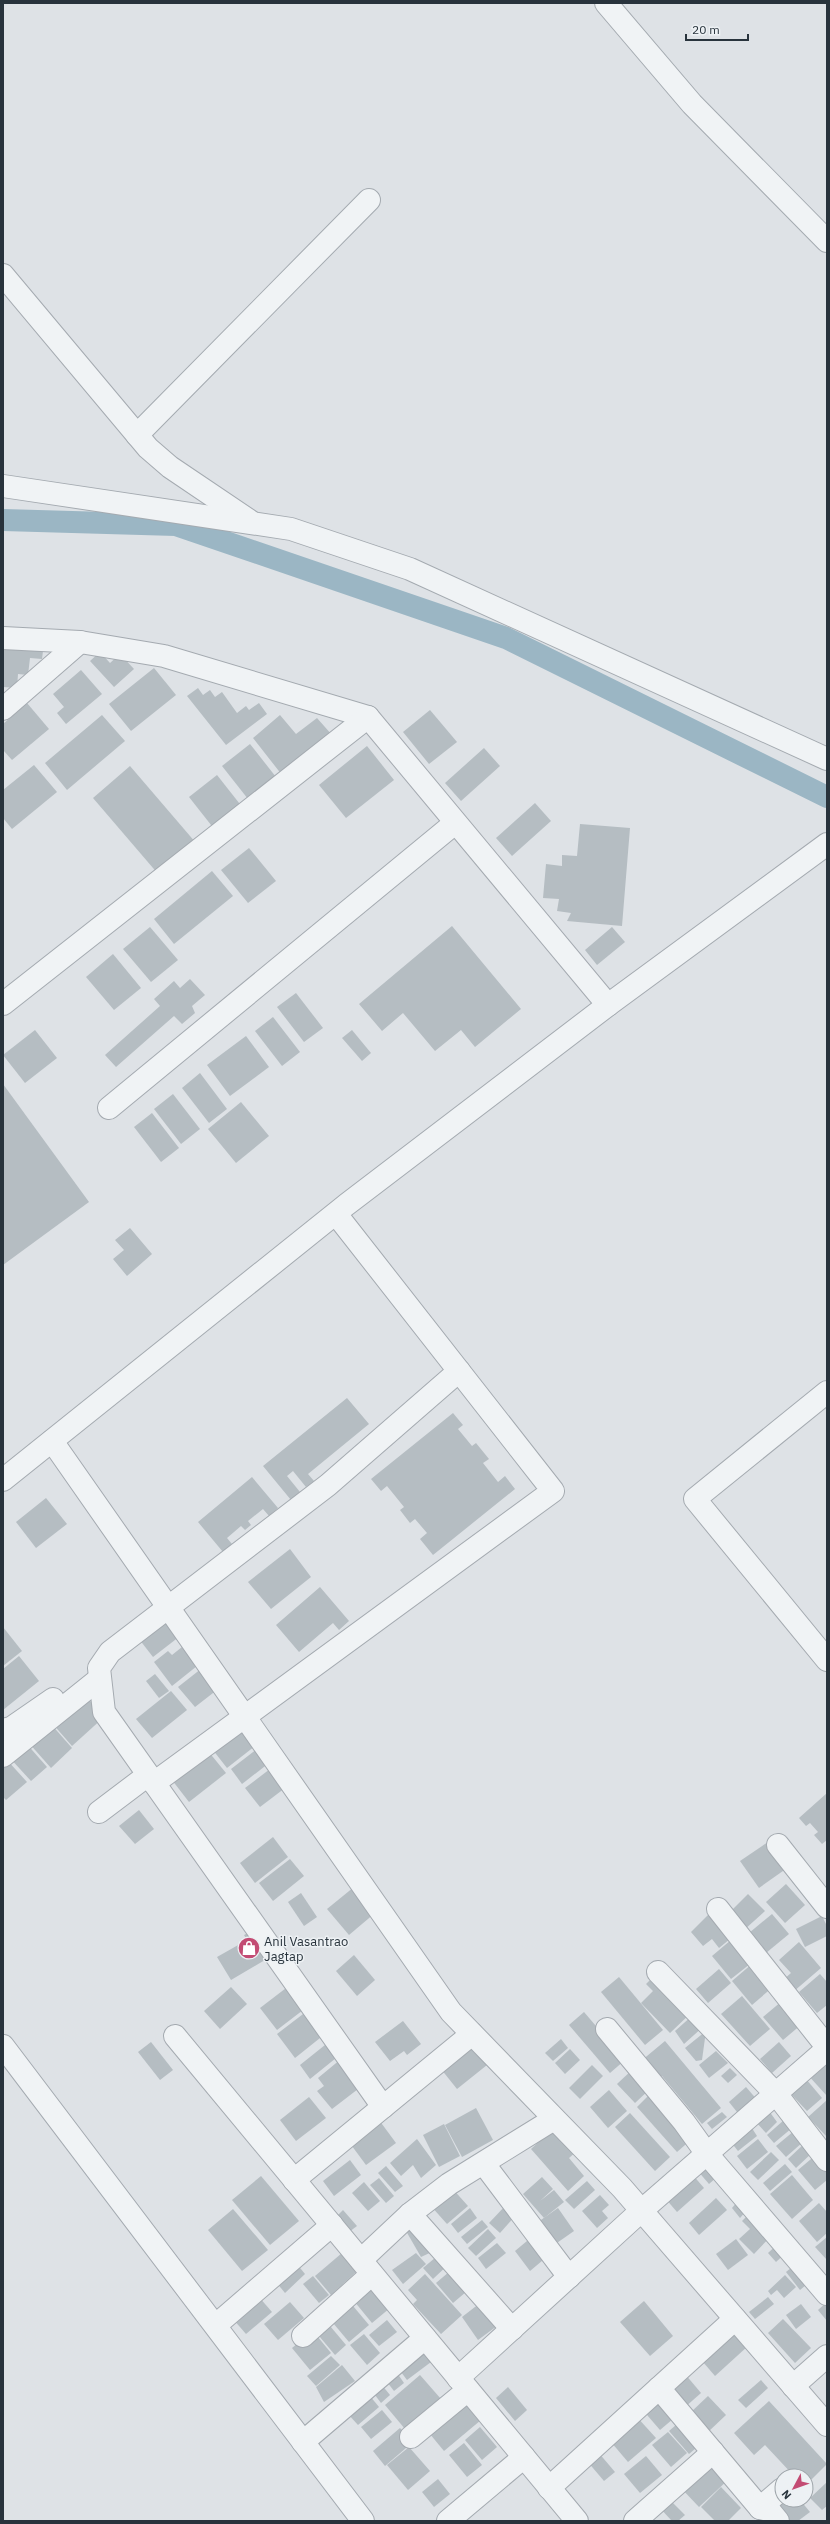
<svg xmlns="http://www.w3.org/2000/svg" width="830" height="2524" font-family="'IBM Plex Sans',sans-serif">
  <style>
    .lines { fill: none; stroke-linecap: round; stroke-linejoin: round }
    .canal { stroke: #9bb6c4; stroke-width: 22 }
    .building { fill: #b5bdc2 }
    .minor-casing { stroke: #a4aab0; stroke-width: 24 }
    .minor { stroke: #f0f3f5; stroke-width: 22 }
    .labels { text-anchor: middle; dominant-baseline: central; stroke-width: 3; stroke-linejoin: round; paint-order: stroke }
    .poi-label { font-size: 13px; fill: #28333c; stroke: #edf1f4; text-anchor: start }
  </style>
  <rect width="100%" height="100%" fill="#dee2e6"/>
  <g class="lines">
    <path class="canal" d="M3 520 176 525 506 638 827 797"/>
  </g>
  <g class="building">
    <path d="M4 647 43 651 42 659 30 658 28 675 18 674 17 688 3 687Z"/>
    <path d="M100 652 110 663 120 654 134 669 114 687 90 661Z"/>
    <path d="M154 668 176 695 131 731 109 704Z"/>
    <path d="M81 670 102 694 66 724 57 713 64 707 53 694Z"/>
    <path d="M198 688 203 695 210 690 215 697 222 692 237 713 246 706 249 710 259 703 267 714 226 745 187 696Z"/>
    <path d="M27 703 49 729 12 760 3 750V724Z"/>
    <path d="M430 710 457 742 429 764 403 732Z"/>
    <path d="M102 715 125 741 67 790 45 763Z"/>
    <path d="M280 715 296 734 317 718 332 735 282 775 253 738Z"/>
    <path d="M250 744 276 777 248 799 222 766Z"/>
    <path d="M367 746 394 780 346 818 319 785Z"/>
    <path d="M484 748 500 766 461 801 445 783Z"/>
    <path d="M34 765 57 792 12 829 3 818V790Z"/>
    <path d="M130 766 196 843 159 875 93 798Z"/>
    <path d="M217 775 243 808 215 830 189 797Z"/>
    <path d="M535 803 551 821 512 856 496 838Z"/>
    <path d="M580 824 630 828 622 926 567 921 571 913 557 911 559 899 543 898 546 864 562 866V855L577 856Z"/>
    <path d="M249 848 276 881 248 903 221 870Z"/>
    <path d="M212 871 233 896 174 944 154 919Z"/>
    <path d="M452 926 521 1009 475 1047 461 1030 435 1051 403 1013 382 1031 359 1004Z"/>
    <path d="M150 927 178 960 151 982 123 949Z"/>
    <path d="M612 927 625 942 597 965 585 950Z"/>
    <path d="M113 954 141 988 114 1010 86 977Z"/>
    <path d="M190 979 205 995 192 1006 195 1013 182 1024 174 1016 116 1067 105 1055 160 1006 154 999 174 981 180 988Z"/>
    <path d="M296 993 323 1028 304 1042 277 1007Z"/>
    <path d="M273 1017 300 1052 282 1066 255 1031Z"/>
    <path d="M35 1030 57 1058 25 1083 3 1055Z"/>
    <path d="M352 1030 371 1053 362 1061 342 1038Z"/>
    <path d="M246 1036 269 1067 230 1096 207 1065Z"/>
    <path d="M200 1073 227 1109 209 1123 182 1088Z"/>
    <path d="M3 1084 89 1202 3 1265Z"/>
    <path d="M173 1094 200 1129 181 1144 154 1109Z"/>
    <path d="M241 1102 269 1136 236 1163 208 1129Z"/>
    <path d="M152 1113 179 1148 161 1162 134 1127Z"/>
    <path d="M130 1228 152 1254 127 1276 113 1259 124 1250 115 1240Z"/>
    <path d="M347 1398 369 1424 308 1474 314 1481 306 1487 293 1471 287 1476 300 1492 291 1500 263 1466Z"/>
    <path d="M453 1413 463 1425 458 1429 472 1446 476 1443 489 1459 483 1463 498 1482 505 1476 515 1489 433 1555 420 1539 427 1533 415 1519 410 1523 400 1510 404 1507 387 1486 381 1491 371 1479Z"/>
    <path d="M252 1477 278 1508 269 1516 263 1509 248 1521 251 1525 245 1530 241 1526 227 1538 232 1544 223 1552 198 1522Z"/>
    <path d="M46 1498 67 1524 36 1548 16 1522Z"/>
    <path d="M290 1549 311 1577 271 1609 248 1582Z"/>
    <path d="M320 1587 349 1621 339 1630 333 1623 299 1652 276 1625Z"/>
    <path d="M169 1614 184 1633 153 1657 139 1639Z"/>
    <path d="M3 1627 22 1651 3 1666Z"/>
    <path d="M187 1643 202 1662 172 1686 154 1662 168 1651 172 1655Z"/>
    <path d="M19 1656 39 1681 3 1710V1669Z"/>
    <path d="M206 1665 222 1686 195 1707 178 1687Z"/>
    <path d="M155 1674 169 1691 159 1698 146 1681Z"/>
    <path d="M171 1691 187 1710 152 1738 136 1719Z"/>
    <path d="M85 1695 104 1717 72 1746 52 1723Z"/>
    <path d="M50 1723 72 1748 51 1768 28 1742Z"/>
    <path d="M247 1727 259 1743 227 1768 209 1745Z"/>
    <path d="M25 1742 47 1767 31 1781 9 1757Z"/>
    <path d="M257 1749 269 1763 242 1784 231 1769Z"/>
    <path d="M208 1751 226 1773 189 1802 172 1780Z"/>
    <path d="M7 1760 27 1782 6 1800 3 1797V1764Z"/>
    <path d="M274 1766 289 1785 260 1807 245 1788Z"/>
    <path d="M827 1793V1840L822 1844 814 1835 818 1832 810 1823 806 1826 799 1818Z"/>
    <path d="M139 1810 154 1829 135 1844 119 1826Z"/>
    <path d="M273 1837 288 1857 255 1883 240 1863Z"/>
    <path d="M771 1840 790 1866 759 1888 740 1861Z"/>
    <path d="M290 1859 304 1876 273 1901 259 1883Z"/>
    <path d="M786 1884 805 1905 785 1923 766 1902Z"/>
    <path d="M354 1887 375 1913 349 1935 327 1909Z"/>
    <path d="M301 1893 317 1917 304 1926 288 1902Z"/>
    <path d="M748 1894 765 1911 744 1930 728 1914Z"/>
    <path d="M712 1911 730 1939 719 1948 712 1939 703 1946 691 1932Z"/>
    <path d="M772 1914 789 1934 766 1953 749 1933Z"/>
    <path d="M822 1916 827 1926V1936L805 1947 796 1929Z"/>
    <path d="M254 1930 270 1957 231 1980 217 1957 247 1940 244 1935Z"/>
    <path d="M731 1940 750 1964 731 1979 712 1956Z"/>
    <path d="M799 1942 821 1968 793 1992 783 1980 791 1973 779 1960Z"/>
    <path d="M354 1955 375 1980 357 1996 336 1971Z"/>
    <path d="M753 1963 774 1986 752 2005 732 1981Z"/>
    <path d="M719 1969 731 1983 708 2003 696 1989Z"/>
    <path d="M657 1973 693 2011 670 2033 641 2003 653 1991 646 1984Z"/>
    <path d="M820 1974 827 1982V2005L817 2013 799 1992Z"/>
    <path d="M619 1977 663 2030 645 2045 601 1992Z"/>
    <path d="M290 1985 307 2007 277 2030 260 2008Z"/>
    <path d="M231 1987 247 2004 220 2029 204 2011Z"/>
    <path d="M742 1996 770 2029 750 2046 721 2014Z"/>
    <path d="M782 2001 802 2024 783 2040 763 2017Z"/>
    <path d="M307 2011 325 2034 295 2058 277 2034Z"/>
    <path d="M584 2012 625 2060 610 2073 569 2025Z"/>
    <path d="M693 2015 704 2026 684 2044 675 2031Z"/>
    <path d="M403 2021 421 2044 407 2055 404 2051 390 2061 375 2042Z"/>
    <path d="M706 2031 702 2060 696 2061 685 2048Z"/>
    <path d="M561 2039 568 2048 553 2061 545 2053Z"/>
    <path d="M330 2041 341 2054 310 2079 300 2065Z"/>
    <path d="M665 2041 721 2108 702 2124 662 2076 657 2079 641 2061Z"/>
    <path d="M151 2042 173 2070 160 2080 138 2052Z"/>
    <path d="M779 2042 791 2056 772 2073 760 2059Z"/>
    <path d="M470 2043 487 2065 457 2089 437 2064Z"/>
    <path d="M570 2049 580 2060 565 2074 555 2063Z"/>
    <path d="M716 2051 728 2063 709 2078 699 2065Z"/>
    <path d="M827 2056V2096L807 2074Z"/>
    <path d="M341 2059 362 2086 332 2109 317 2091 324 2086 318 2078Z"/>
    <path d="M592 2065 603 2076 580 2099 569 2088Z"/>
    <path d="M730 2068 737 2075 728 2083 721 2076Z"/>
    <path d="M633 2069 651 2088 635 2103 617 2084Z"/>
    <path d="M806 2079 822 2098 807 2111 790 2093Z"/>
    <path d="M746 2087 759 2102 741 2117 729 2102Z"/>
    <path d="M609 2090 627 2111 608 2128 590 2107Z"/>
    <path d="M652 2092 693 2138 677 2152 637 2107Z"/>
    <path d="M309 2097 326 2118 296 2141 280 2120Z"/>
    <path d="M827 2100V2137L808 2117Z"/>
    <path d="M476 2108 493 2140 462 2157 445 2125Z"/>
    <path d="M769 2111 777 2122 766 2133 755 2121Z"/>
    <path d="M722 2112 727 2117 712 2129 707 2123Z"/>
    <path d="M630 2113 670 2157 655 2171 615 2127Z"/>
    <path d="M379 2120 396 2143 366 2165 349 2142Z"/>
    <path d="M784 2120 792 2128 774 2143 767 2135Z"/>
    <path d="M444 2124 460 2156 439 2167 423 2135Z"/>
    <path d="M750 2125 757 2136 738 2151 730 2141Z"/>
    <path d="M555 2127 577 2151 569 2158 584 2176 568 2191 531 2149Z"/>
    <path d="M794 2131 803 2142 786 2157 776 2146Z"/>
    <path d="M417 2139 436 2165 421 2178 413 2165 401 2176 390 2163Z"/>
    <path d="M758 2139 768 2152 747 2169 737 2156Z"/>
    <path d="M805 2143 813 2152 796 2168 788 2159Z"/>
    <path d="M771 2152 779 2160 758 2180 750 2172Z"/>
    <path d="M817 2154 827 2166V2180L815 2190 798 2170Z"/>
    <path d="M350 2160 361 2175 334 2196 323 2181Z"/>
    <path d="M708 2163 717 2177 709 2184 697 2170Z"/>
    <path d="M785 2164 792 2172 770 2191 763 2183Z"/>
    <path d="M386 2166 403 2186 395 2192 378 2173Z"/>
    <path d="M692 2174 704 2188 677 2212 665 2198Z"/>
    <path d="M792 2175 813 2200 792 2219 770 2194Z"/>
    <path d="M261 2176 299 2221 270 2245 232 2200Z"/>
    <path d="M542 2177 553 2189 540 2201 554 2190 564 2202 544 2218 523 2194Z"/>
    <path d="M379 2178 394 2196 386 2203 370 2185Z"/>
    <path d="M587 2181 595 2190 574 2209 565 2200Z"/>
    <path d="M364 2182 380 2201 368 2211 352 2193Z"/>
    <path d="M451 2187 468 2206 447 2224 430 2205Z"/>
    <path d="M600 2195 609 2205 602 2211 608 2218 597 2228 582 2211Z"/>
    <path d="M716 2198 727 2210 699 2235 689 2223Z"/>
    <path d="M737 2202 747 2210 740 2218 732 2208Z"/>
    <path d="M819 2203 827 2212V2233L817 2242 799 2221Z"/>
    <path d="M506 2205 516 2215 500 2233 489 2223Z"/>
    <path d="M470 2208 477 2218 458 2233 451 2224Z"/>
    <path d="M558 2208 574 2231 554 2245 538 2222Z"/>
    <path d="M233 2209 268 2250 242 2271 208 2230Z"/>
    <path d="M343 2210 357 2226 349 2232 336 2217Z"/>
    <path d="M750 2213 772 2235 754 2254 739 2239 750 2229 742 2221Z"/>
    <path d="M482 2220 488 2227 467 2244 461 2237Z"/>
    <path d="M416 2223 436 2250 421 2257 406 2231Z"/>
    <path d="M488 2229 496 2238 476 2256 468 2248Z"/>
    <path d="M533 2236 549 2255 530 2271 515 2251Z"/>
    <path d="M827 2237V2260L815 2247Z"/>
    <path d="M736 2239 748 2255 728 2270 716 2254Z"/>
    <path d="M780 2242 788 2251 776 2262 768 2253Z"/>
    <path d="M497 2243 506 2253 486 2269 478 2258Z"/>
    <path d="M442 2252 451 2262 433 2279 423 2268Z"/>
    <path d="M342 2253 357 2271 331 2295 315 2276Z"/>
    <path d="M416 2253 426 2264 403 2284 392 2270Z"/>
    <path d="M296 2263 305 2274 285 2293 276 2282Z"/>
    <path d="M797 2263 812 2280 800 2290 786 2272Z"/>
    <path d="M456 2266 473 2286 453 2303 436 2283Z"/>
    <path d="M425 2274 462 2315 441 2334 413 2304 417 2300 408 2290Z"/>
    <path d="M785 2275 796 2287 784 2298 777 2290 771 2295 768 2291Z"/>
    <path d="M313 2276 329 2295 319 2303 303 2284Z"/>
    <path d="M372 2286 390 2308 372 2323 354 2301Z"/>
    <path d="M259 2297 272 2312 246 2334 233 2319Z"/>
    <path d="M768 2297 774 2304 755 2319 749 2312Z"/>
    <path d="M348 2300 369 2325 349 2342 328 2317Z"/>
    <path d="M484 2300 501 2323 478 2340 462 2317Z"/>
    <path d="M644 2301 673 2336 650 2356 620 2322Z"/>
    <path d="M290 2302 304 2318 278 2340 264 2324Z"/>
    <path d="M827 2302V2321L818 2310Z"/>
    <path d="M801 2304 811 2317 796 2329 786 2315Z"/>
    <path d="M783 2319 811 2348 795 2363 768 2333Z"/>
    <path d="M325 2320 346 2345 335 2355 314 2330Z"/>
    <path d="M387 2320 397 2332 379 2346 369 2335Z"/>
    <path d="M313 2331 331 2353 310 2370 292 2348Z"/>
    <path d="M736 2332 748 2346 715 2376 703 2362Z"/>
    <path d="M364 2334 380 2353 367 2365 350 2345Z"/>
    <path d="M421 2350 431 2362 407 2380 398 2368Z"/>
    <path d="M331 2356 340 2365 316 2386 307 2376Z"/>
    <path d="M342 2365 355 2381 324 2402 316 2387Z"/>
    <path d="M395 2370 404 2383 394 2391 384 2378Z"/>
    <path d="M685 2374 701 2393 684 2408 668 2390Z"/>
    <path d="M420 2375 441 2399 405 2429 385 2405Z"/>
    <path d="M761 2380 768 2388 746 2408 738 2400Z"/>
    <path d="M381 2384 390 2395 381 2403 372 2391Z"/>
    <path d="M508 2387 527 2410 515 2421 496 2398Z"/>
    <path d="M661 2391 680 2413 660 2430 641 2408Z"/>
    <path d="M370 2396 379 2407 358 2425 348 2414Z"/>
    <path d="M708 2396 726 2415 708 2432 690 2413Z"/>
    <path d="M461 2397 481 2420 444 2451 425 2428Z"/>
    <path d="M769 2401 827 2464 806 2485V2476H794L765 2445 754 2455 734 2433Z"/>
    <path d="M382 2410 392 2422 371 2439 361 2427Z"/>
    <path d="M636 2416 656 2438 628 2462 611 2442Z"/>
    <path d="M683 2419 703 2442 689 2454 669 2431Z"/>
    <path d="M480 2427 497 2447 482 2460 465 2440Z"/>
    <path d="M400 2428 413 2442 385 2466 373 2451Z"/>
    <path d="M668 2432 687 2453 671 2467 652 2445Z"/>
    <path d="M464 2443 482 2465 467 2477 449 2455Z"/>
    <path d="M409 2447 430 2471 408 2490 387 2465Z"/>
    <path d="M598 2452 615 2472 604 2481 587 2461Z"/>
    <path d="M646 2456 662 2475 640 2493 624 2474Z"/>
    <path d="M710 2457 730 2478 699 2507 680 2487Z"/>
    <path d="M438 2479 450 2494 434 2507 422 2492Z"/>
    <path d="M827 2482V2506L822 2510 810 2498Z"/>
    <path d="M721 2487 741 2508 728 2521H715L701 2507Z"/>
    <path d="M667 2497 685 2515 678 2521H672L658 2506Z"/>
    <path d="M785 2500H800L810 2512 798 2521H785L775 2508Z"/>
  </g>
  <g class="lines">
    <g class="minor-casing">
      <g id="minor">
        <path d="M606 3 692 104 827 241"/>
        <path d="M3 275 148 448 170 467 250 521"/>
        <path d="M137 435 369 200"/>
        <path d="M3 486 291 529 410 569 827 759"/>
        <path d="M3 638 80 642 164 656 368 717 608 1005"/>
        <path d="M3 709 80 642"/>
        <path d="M3 1004 368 717"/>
        <path d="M109 1108 455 823"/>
        <path d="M827 1392 695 1499 827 1660"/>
        <path d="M52 1441 451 2012 622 2188 827 2425"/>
        <path d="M3 1480 346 1205 608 1005 827 844"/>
        <path d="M3 1730 11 1728 53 1699"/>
        <path d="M3 1756 99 1679"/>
        <path d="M154 1783 553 1491 336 1214"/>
        <path d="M99 1812 148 1775"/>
        <path d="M778 1845 827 1907"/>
        <path d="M718 1909 827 2047"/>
        <path d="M658 1972 777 2095 827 2160"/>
        <path d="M607 2029 684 2122 707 2154 827 2294"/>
        <path d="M175 2036 577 2521"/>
        <path d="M3 2046 363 2521"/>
        <path d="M383 2107 104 1712 99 1668 110 1652 328 1485 459 1371"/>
        <path d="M484 2164 569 2277"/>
        <path d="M294 2180 472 2034"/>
        <path d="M410 2214 512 2329"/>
        <path d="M361 2260 410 2214 449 2184 554 2119"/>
        <path d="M216 2325 332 2225"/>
        <path d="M303 2336 372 2274"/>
        <path d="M458 2378 641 2211 827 2049"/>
        <path d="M793 2386 827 2356"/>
        <path d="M659 2388 760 2508 769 2510 778 2521"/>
        <path d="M411 2437 468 2390"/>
        <path d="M303 2442 425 2338"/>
        <path d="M549 2488 735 2319"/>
        <path d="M760 2508 782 2489"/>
        <path d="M448 2521 524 2457"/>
        <path d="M635 2521 713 2452"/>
      </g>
    </g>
    <use href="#minor" class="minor"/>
  </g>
  <defs>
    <g id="shop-disc" transform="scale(1.15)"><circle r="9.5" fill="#c34b73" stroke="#edf1f4"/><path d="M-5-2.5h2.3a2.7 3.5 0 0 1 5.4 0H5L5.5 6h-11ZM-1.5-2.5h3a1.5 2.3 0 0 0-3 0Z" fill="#fff"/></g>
  </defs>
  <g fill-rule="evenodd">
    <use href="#shop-disc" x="249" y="1948"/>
  </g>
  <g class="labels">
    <g class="poi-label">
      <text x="264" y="1941">Anil Vasantrao<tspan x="264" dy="15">Jagtap</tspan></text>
    </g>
  </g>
  <rect width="830" height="2524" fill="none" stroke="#28333c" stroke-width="8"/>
  <g transform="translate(794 2488) rotate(229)"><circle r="19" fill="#edf1f4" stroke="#9ea5aa"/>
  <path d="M0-3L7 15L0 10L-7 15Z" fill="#c34b73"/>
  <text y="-6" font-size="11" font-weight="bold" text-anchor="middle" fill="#28333c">N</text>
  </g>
  <path d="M686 34v6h62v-6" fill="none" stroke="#28333c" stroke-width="2"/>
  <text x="692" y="34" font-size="12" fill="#28333c" stroke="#edf1f4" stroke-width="3" paint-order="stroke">20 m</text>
</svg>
